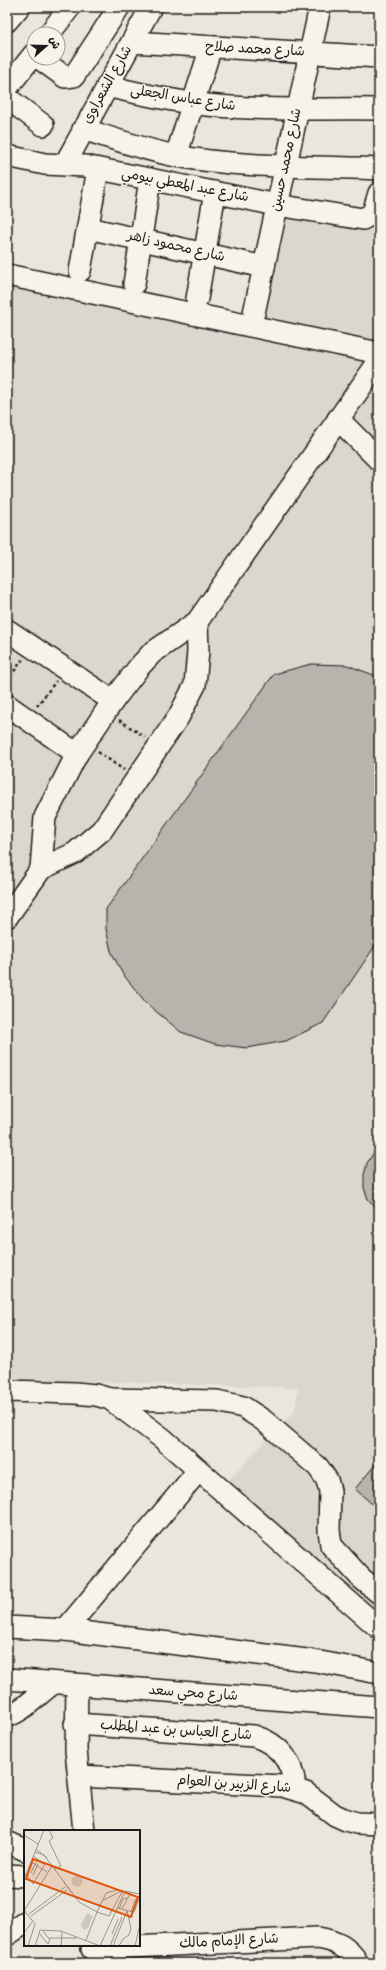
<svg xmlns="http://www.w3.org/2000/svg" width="386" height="1970" font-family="Dekko,'Playpen Sans Arabic',sans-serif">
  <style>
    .built { fill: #dad7ce }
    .building { fill: #b6b4ac; stroke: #1c1c1c }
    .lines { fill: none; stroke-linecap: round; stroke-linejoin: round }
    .minor-casing { stroke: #1c1c1c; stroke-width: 24 }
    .path { stroke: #1c1c1c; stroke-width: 2.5; stroke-dasharray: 3 3; stroke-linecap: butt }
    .minor { stroke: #f7f3e8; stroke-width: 21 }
    .labels { text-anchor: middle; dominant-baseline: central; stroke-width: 3; stroke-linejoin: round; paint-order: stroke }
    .street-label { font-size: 14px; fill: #1c1c1c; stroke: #f7f3e8 }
    .inset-road { fill: none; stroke: #98958f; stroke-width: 1 }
    .view { fill: #de560d; fill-opacity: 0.15; stroke: #de560d; stroke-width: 2 }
    .inset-edge { fill: none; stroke: #1c1c1c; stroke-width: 2 }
  </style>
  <rect width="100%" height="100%" fill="#eae6dc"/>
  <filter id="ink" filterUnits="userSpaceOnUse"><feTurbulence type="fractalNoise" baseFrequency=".025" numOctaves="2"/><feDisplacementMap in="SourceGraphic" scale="8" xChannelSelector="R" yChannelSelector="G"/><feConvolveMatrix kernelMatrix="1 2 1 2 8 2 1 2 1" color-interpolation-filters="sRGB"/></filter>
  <g filter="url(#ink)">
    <path class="built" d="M379 205V1613L227 1481 295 1411 298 1388 7 1379V272L259 325 287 212 371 230Z"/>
    <g class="building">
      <path d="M311 664 347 665 379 677V940L323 1023 286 1041 247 1048 215 1044 181 1032 147 1004 122 973 111 951 106 929V909L274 674Z"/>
      <path d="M379 1145V1212L368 1199 364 1188V1175L367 1163Z"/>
      <path d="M379 1460V1510L355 1489Z"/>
    </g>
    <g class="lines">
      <g class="minor-casing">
        <g id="minor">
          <path d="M7 21 19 7"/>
          <path d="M49 34 70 7"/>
          <path d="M132 42 379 57"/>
          <path d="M39 58 65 77 74 76 119 7"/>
          <path d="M107 86C144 95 180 103 218 106 271 111 325 108 379 109"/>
          <path d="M7 88 34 54"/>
          <path d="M7 98 43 125"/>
          <path d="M83 129C114 139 145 150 176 156 243 168 312 166 379 169"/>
          <path d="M7 156 45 164 85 166 277 205 363 219 373 213 379 193"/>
          <path d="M176 156 211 47"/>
          <path d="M65 164 151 7"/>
          <path d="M88 228 264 267"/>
          <path d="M80 271 98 169"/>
          <path d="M7 275 379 353"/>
          <path d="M134 284 150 179"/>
          <path d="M197 299 215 192"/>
          <path d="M254 313 320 7"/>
          <path d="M338 419 379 460"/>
          <path d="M7 630 113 701"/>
          <path d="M7 705 77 754"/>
          <path d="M41 869 45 817 77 754 113 701 139 667 152 653 197 622 379 361"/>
          <path d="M7 917 41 869 75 853 102 830 179 716 195 685 198 651 197 622"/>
          <path d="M7 1391 75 1393 96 1395 110 1399 162 1438 379 1628"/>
          <path d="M110 1399 217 1401 243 1407 263 1420 318 1467 327 1480 330 1491 329 1530 331 1545 361 1578 379 1593"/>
          <path d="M7 1627 65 1630 315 1661 379 1673"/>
          <path d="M65 1630 198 1471"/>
          <path d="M7 1679 379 1707"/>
          <path d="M77 1685 76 1750 84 1831"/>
          <path d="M7 1716C22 1713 40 1692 54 1683"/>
          <path d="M75 1724 254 1736C279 1744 293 1761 295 1788"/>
          <path d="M79 1776 282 1786 306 1793 335 1815 346 1820 357 1823 379 1824"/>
          <path d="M7 1842 25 1850"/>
          <path d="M7 1875 25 1876"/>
          <path d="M7 1935 25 1923"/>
          <path d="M92 1949 318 1938C336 1941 348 1947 358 1963"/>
        </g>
      </g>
      <g class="path">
        <path d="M7 681 23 659"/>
        <path d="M37 706 56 681"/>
        <path d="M119 720 145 737"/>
        <path d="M98 752 124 770"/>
      </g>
      <use href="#minor" class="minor"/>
    </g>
  </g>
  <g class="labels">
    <g class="street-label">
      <text transform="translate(255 50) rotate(3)">شارع محمد صلاح</text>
      <text transform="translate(108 85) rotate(-61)">شارع الشعراوى</text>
      <text transform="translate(183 99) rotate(9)">شارع عباس الجعلى</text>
      <text transform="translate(287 160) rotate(-78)">شارع محمد حسين</text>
      <text transform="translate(185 186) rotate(11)">شارع عبد المعطي بيومي</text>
      <text transform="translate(176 247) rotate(13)">شارع محمود زاهر</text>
      <text transform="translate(193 1694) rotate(4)">شارع محي سعد</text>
      <text transform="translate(176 1731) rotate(4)">شارع العباس بن عبد المطلب</text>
      <text transform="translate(234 1785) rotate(4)">شارع الزبير بن العوام</text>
      <text transform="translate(229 1942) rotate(-3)">شارع الإمام مالك</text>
    </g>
  </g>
  <g transform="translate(24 1830)">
    <rect width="116" height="116" fill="#eae6dc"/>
    <path d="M47.5 51a5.5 5.5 0 1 1 11 0a5.5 5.5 0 1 1-11 0ZM63 83 69 86 64 98 60 100 57 95Z" fill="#ccc8c0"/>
    <path class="inset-road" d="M25 0 29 8 25 11 37 36 31 39M0 5 14 14M12 19 23 28M11 22 20 25 49 64M7 32 23 42M7 43 12 32M2 44 9 54 21 34 9 26M9 45 14 34M0 49 20 0M39 51 55 72 73 82 85 86 99 60 78 71 73 82 62 110M79 70 82 63 93 60M93 78 110 82 116 67M95 79 99 69 103 68M98 79 107 62M0 80 11 94 4 116M0 81 28 36M107 82 111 70 116 67M5 84 41 57M7 86 43 60M19 101 26 110 24 114 15 103 16 100 37 101 76 116M0 103 8 92M88 104 94 89M25 108H53M11 116 15 104M37 116 38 102M76 116 101 61 116 64M86 116 98 87M89 116 103 81M95 116 99 109 105 105 107 98 103 81M111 116 116 94"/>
    <path class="view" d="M9 29 114 67 107 87 2 49Z"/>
    <rect width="116" height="116" class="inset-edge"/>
  </g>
  <rect width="386" height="1970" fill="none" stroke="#f7f3e8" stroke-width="24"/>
  <rect x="12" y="12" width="362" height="1946" fill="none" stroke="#1c1c1c" stroke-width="1.5" filter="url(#ink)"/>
  <g transform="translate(46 46) rotate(70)"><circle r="19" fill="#f7f3e8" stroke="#9f9d96"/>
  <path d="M0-3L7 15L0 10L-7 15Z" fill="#1c1c1c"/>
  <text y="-6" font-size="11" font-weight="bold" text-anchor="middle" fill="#1c1c1c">ش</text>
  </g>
</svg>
